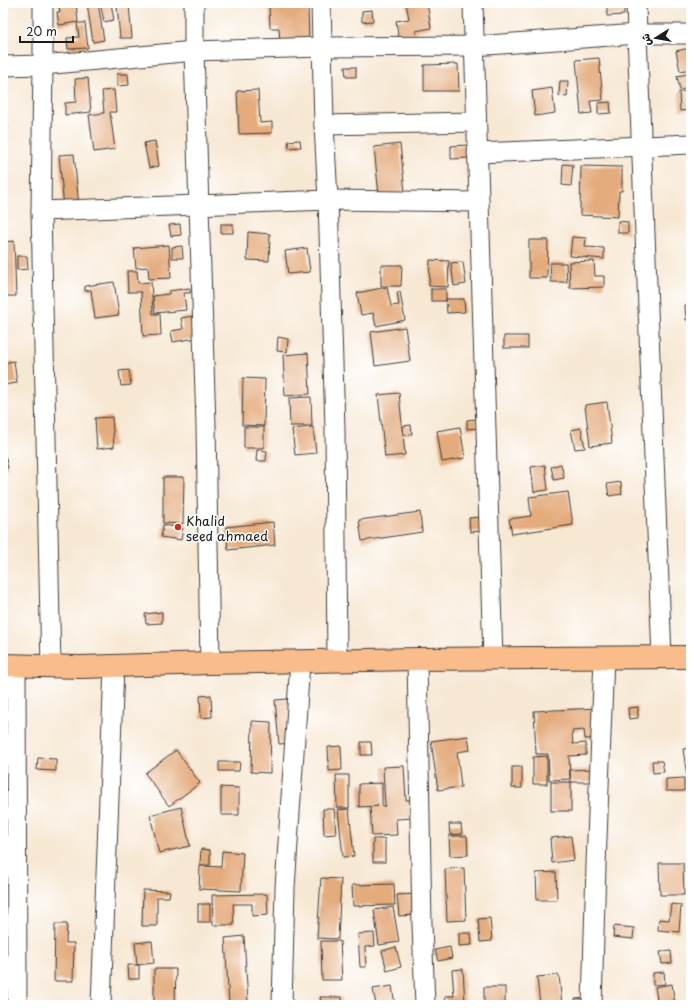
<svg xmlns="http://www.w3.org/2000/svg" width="694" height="1008" font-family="'Playpen Sans','Playpen Sans Arabic',sans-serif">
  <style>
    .building { fill: #e4ab7d }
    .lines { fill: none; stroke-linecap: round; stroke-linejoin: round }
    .street-casing { stroke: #3d3b38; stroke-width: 21 }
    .primary-casing { stroke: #3d3b38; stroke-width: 24 }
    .street { stroke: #fff; stroke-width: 19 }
    .primary { stroke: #f9bc8a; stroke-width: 22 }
    .poi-dot { fill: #c8321e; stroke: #fff; stroke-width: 1.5 }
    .labels { text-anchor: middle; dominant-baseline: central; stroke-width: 3; stroke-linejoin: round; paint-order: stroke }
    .poi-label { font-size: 13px; fill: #1c1c1c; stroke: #fff; text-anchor: start }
  </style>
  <rect width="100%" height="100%" fill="#fff"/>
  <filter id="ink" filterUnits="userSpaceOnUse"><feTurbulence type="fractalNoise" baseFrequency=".025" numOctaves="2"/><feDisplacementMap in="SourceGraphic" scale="8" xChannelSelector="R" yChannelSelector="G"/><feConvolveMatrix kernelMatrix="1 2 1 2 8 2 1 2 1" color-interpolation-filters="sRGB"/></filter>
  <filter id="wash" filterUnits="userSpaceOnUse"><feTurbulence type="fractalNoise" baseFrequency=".012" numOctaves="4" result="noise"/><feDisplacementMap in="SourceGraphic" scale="16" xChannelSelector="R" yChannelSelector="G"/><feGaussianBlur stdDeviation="0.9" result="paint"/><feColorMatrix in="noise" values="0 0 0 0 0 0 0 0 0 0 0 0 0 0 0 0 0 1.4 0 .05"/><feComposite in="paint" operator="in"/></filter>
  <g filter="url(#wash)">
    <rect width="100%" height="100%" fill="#f7e8d4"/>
    <g id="blocks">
      <g class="building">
        <path d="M58 3H76L78 22 59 25 57 12H60Z"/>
        <path d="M87 3H98L104 40 93 42Z"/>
        <path d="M100 3H111L114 20 104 22Z"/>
        <path d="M279 3H308L309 45H280L279 28H270L269 5H279Z"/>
        <path d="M406 3H427L431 28 416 31 417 38 399 41 396 21 409 19Z"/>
        <path d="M129 5 132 38H120L117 6Z"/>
        <path d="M607 5H624V15L607 16Z"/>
        <path d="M372 10 373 21 362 22V11Z"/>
        <path d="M77 23H85L88 48 68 49 67 38 79 37Z"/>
        <path d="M689 48 691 60V69L680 71 676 51Z"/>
        <path d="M599 58 603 100 590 101 592 113 581 114 576 60Z"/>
        <path d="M458 64 459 91H424V65Z"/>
        <path d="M345 67H356V77H346Z"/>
        <path d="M117 74H128L129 85 117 86Z"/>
        <path d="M687 74 690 88 680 90 677 76Z"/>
        <path d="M88 78 91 112 65 115V103L76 102 75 79Z"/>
        <path d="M560 81H568L567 97 559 96Z"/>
        <path d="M552 88 555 113 535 116 532 91Z"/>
        <path d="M114 90 116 112H110L115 149 94 152 89 115 104 113 102 91Z"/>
        <path d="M258 90 260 123 272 122V133L239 134 237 91Z"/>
        <path d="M688 91 689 110 680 111 679 92Z"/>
        <path d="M610 102 611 113 598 114V103Z"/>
        <path d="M3 106H5L8 129 3 130Z"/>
        <path d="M300 140 301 147 289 148 288 141Z"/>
        <path d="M155 141 159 166 149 168 144 143Z"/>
        <path d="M400 144 405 192 379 195 374 147Z"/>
        <path d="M467 145 468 158 451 159V146Z"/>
        <path d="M74 154 79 207 64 208 59 155Z"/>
        <path d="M563 164 573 165 571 186 562 185Z"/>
        <path d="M581 166 622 167V191H619L618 217 580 215Z"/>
        <path d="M618 221 628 222V233H618Z"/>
        <path d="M180 224 181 235 171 236 169 225Z"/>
        <rect x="221" y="224" width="12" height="9"/>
        <path d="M248 232 270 234 269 261 247 260Z"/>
        <path d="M572 237 586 238 585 247 604 248V259L570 256Z"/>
        <path d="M529 240H548L547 278H529Z"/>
        <path d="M14 241 16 296H3V242Z"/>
        <path d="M169 245 171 278 149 279 148 267 136 268 134 248Z"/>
        <path d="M182 246 183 258H172V247Z"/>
        <path d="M307 248 310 272 288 274 285 251Z"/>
        <path d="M17 256H27L28 269 17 270Z"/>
        <path d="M430 260 449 261 448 287 429 286Z"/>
        <path d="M594 261 595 276H604V287L570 288 569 262Z"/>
        <path d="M463 262 466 284 454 286 451 263Z"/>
        <path d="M550 263H566L567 282H551Z"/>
        <path d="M381 265H402L401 286H381Z"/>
        <path d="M127 271H137L138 283 151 282 153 314H160L161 335 143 336 141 292H128Z"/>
        <path d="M114 282 119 315 95 318 91 290 85 291V286Z"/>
        <path d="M387 287 391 306 399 305 397 292H400L405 320 376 326 373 313 361 315 357 293Z"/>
        <path d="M190 288V293H184L186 310 155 313 153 296 169 294V291Z"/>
        <rect x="431" y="289" width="15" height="12"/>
        <path d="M446 299H464L465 312 447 313Z"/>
        <path d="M691 304V320H686L685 305Z"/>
        <path d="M193 316 197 338 173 342 171 331 183 329 181 318Z"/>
        <path d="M405 327 410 361 375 366 371 332Z"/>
        <rect x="504" y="336" width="24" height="12"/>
        <path d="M278 337 288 339 287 352 277 351Z"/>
        <path d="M308 353 310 394 285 396 283 355Z"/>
        <path d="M14 361 17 383 3 385V363Z"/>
        <path d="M129 370 131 385 121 386 119 371Z"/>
        <path d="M243 378 265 379 264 426 242 425Z"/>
        <path d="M399 393 405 455 385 457 378 395Z"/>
        <path d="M311 397 312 426H290L289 398Z"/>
        <path d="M607 402 612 443 590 446 585 405Z"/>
        <path d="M112 417 114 447 97 449 95 418Z"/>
        <path d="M477 419 478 428 467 429V420Z"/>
        <path d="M411 425 412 434 404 435 403 426Z"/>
        <rect x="244" y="427" width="20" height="21"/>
        <path d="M313 427 316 453 295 455 292 429Z"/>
        <path d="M460 427 465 458 442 462 437 431Z"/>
        <path d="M581 428 585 448 575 449 571 430Z"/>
        <path d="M3 447 8 468 3 469Z"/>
        <path d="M257 450 267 451 266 461H256Z"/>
        <path d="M561 464 564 478 554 480 551 467Z"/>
        <path d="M545 465 548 490 534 492 531 467Z"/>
        <path d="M163 477H184L183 524 163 523Z"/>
        <path d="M621 482 622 494 609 496 607 484Z"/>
        <path d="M568 492 573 525 512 534 509 519 531 516 529 497Z"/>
        <path d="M420 512 422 532 362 541 359 520Z"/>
        <path d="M480 517 481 531 470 532 469 518Z"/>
        <path d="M273 522 275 545 228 550 226 527Z"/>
        <path d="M163 525 183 528 181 540 161 537Z"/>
        <path d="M162 612V623L146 624 145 614Z"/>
        <path d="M211 695 212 717 201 718 200 696Z"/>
        <path d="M289 699 293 743 279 744 275 700Z"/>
        <path d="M638 707V718L629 719 628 708Z"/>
        <path d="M599 708 600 738 585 739 584 730 572 731 573 744 586 743V755L569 756 570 779 549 780 548 754H536L534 711Z"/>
        <path d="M252 721 271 722 270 773 251 772Z"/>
        <path d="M468 736 470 750 457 752 461 787 438 790 431 741Z"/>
        <path d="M361 742H371L372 755H361Z"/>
        <path d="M341 746 342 770 329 771 328 747Z"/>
        <path d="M691 748V790H689L683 749Z"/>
        <path d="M176 750 200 783 169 806 145 773Z"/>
        <path d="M547 756V784H533V757Z"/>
        <path d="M38 758 56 759V771L37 770Z"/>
        <path d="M652 761H662L664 772 653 773Z"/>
        <path d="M219 762H240L239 771H219Z"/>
        <path d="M404 766 406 800H415L416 818 396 819 397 835 372 836 370 807 378 806 359 807V784L382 783V806H385L383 767Z"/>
        <rect x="512" y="767" width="10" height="21"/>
        <path d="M596 769V782H571L570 770Z"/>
        <path d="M336 775H349V808H337Z"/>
        <path d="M684 778V791H666V779Z"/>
        <rect x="551" y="782" width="20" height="29"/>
        <path d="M221 787 239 788V815H221Z"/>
        <path d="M181 807 190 846 159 853 150 815Z"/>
        <path d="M323 809H334L336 834 324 835Z"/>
        <path d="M349 809 354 856 343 857 338 810Z"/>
        <path d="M449 824H461L462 834 450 835Z"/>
        <path d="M449 836H467L468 855 450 856Z"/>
        <path d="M571 836 574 860 552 863 550 838Z"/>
        <rect x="373" y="839" width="12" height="23"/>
        <path d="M201 849 210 850V865H200Z"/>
        <path d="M222 851 243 853 241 891 199 889 200 866 221 867Z"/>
        <path d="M659 863H683L684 895H660Z"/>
        <path d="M464 868 466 920 447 921 445 869Z"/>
        <path d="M556 872 557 900H537L536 873Z"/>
        <path d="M321 878 341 879 338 939 317 938Z"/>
        <path d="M394 884 395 905 353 906 352 885Z"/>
        <path d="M143 890 170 891 169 897H157V926H142Z"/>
        <path d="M267 894 268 915 252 916V904H233L234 925H213L212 895Z"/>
        <path d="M415 894 416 915 399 916 397 895Z"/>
        <rect x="198" y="904" width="12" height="18"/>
        <path d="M671 904 681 905 679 932 658 930 659 919 669 920Z"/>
        <path d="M393 907 399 942 379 945 374 910Z"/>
        <path d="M490 918 492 941 480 942 478 919Z"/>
        <path d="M55 924H67L66 943H74L73 981H54Z"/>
        <path d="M614 926 634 928 633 939 613 937Z"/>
        <path d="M374 933 375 946 365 947 366 967H360L358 934Z"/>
        <path d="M459 933H471L472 945 459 946Z"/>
        <path d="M244 936 248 1003 229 1004 225 938Z"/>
        <path d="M152 941 154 963 137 965 135 943Z"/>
        <path d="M321 941H340L342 980H322Z"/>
        <path d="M396 947 401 967 387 971 382 951Z"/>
        <path d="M450 947 452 958 438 961 435 950Z"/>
        <path d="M671 951 672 963 662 964 660 952Z"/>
        <path d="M128 965H139V979H129Z"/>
        <path d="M154 969H176L175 1003 154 1002Z"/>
        <path d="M463 969 465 1005H446L445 996H454L452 970Z"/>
        <path d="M664 972 665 984 653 985V973Z"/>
        <path d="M3 974H6L7 989 3 990Z"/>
        <path d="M559 975 562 1005H540L537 977Z"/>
        <path d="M672 984 675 1005H658L655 987Z"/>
        <path d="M392 986 395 1005H376L373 989Z"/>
        <rect x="484" y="987" width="21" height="18"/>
        <path d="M320 997H342V1005H321Z"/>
        <path d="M589 998 590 1005H576L575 999Z"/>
      </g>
    </g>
  </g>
  <g filter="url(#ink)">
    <use href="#blocks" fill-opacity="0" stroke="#3d3b38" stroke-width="1"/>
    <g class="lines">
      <g class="street-casing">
        <g id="street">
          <path d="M43 3V65L41 211 51 667"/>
          <path d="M194 3V51L206 425 210 663"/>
          <path d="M321 3 324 125 328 200 335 428 337 661"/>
          <path d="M473 3 493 659"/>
          <path d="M636 3 637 34 662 657"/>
          <path d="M3 66 43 65 194 51 322 47 474 46 637 34H691"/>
          <path d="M324 125 476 122"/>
          <path d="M477 153 691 144"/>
          <path d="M41 211 328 200 479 202"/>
          <path d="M417 659 422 924 425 1005"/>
          <path d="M16 665 17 1005"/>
          <path d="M101 1005 114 667"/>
          <path d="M282 1005 285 888 300 662"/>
          <path d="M592 1005 596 865 604 657"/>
        </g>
      </g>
      <g class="primary-casing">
        <path id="primary" d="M3 665 81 667 210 663 417 659 691 657"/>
      </g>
      <use href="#street" class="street"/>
      <use href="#primary" class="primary"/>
    </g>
  </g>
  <circle class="poi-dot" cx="178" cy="527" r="4"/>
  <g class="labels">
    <g class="poi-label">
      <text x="186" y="520">Khalid<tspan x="186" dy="15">seed ahmaed</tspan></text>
    </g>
  </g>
  <rect width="694" height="1008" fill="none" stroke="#fff" stroke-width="16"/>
  <g transform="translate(656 38) rotate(259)" stroke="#ffffff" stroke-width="3" paint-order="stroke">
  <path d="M0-3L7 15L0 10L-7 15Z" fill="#1c1c1c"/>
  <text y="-6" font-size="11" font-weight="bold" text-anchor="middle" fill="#1c1c1c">ش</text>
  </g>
  <path d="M20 36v6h53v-6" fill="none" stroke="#1c1c1c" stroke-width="2"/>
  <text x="26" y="36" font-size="12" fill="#1c1c1c" stroke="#ffffff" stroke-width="3" paint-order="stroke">20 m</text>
</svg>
